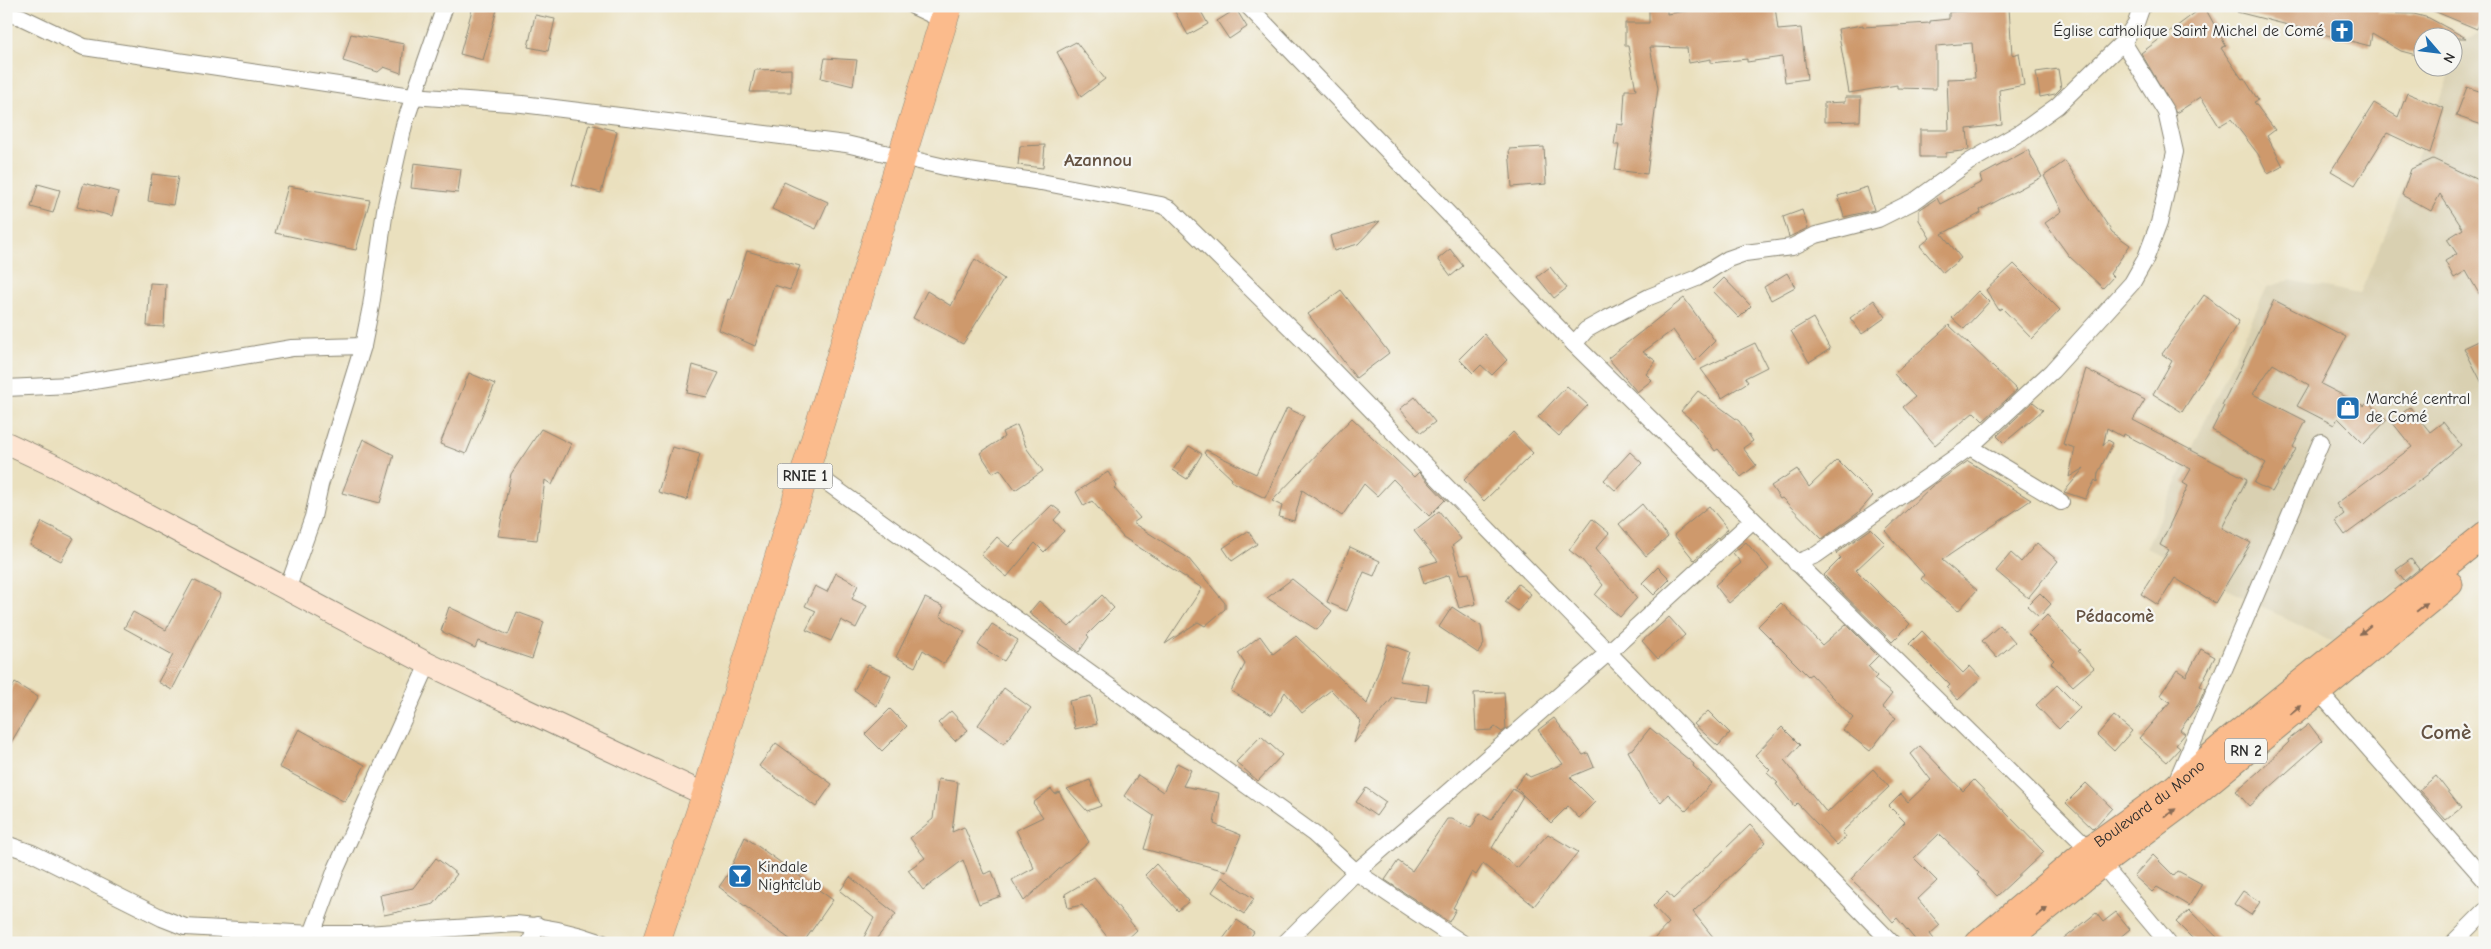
<svg xmlns="http://www.w3.org/2000/svg" width="2491" height="949" font-family="'Comic Neue',sans-serif">
  <style>
    .built { fill: #d9d0b1 }
    .building { fill: #ce996c }
    .lines { fill: none; stroke-linecap: round; stroke-linejoin: round }
    .street-casing { stroke: #8a8674; stroke-width: 18 }
    .secondary-casing { stroke: #8a8674; stroke-width: 24 }
    .primary-casing { stroke: #8a8674; stroke-width: 27 }
    .highway-casing { stroke: #8a8674; stroke-width: 29 }
    .street { stroke: #fff; stroke-width: 16 }
    .secondary { stroke: #fde4d1; stroke-width: 22 }
    .primary { stroke: #fbbb8c; stroke-width: 25 }
    .highway { stroke: #fbbb8c; stroke-width: 28 }
    .oneway { fill: #896c57 }
    .labels { text-anchor: middle; dominant-baseline: central; stroke-width: 4.5; stroke-linejoin: round; paint-order: stroke }
    .shield { fill: #f6f6f2; stroke: #686867; stroke-width: 1 }
    .shield-label { font-size: 15px; font-weight: bold; fill: #2b2b2b }
    .poi-label { font-size: 16px; fill: #2b2b2b; stroke: #f6f6f2; text-anchor: start }
    .street-label { font-size: 16px; fill: #2b2b2b; stroke: #f6f6f2 }
    .neighbourhood-label { font-size: 18px; font-weight: bold; fill: #645242; stroke: #f6f6f2 }
    .quarter-label { font-size: 19px; font-weight: bold; fill: #645242; stroke: #f6f6f2 }
    .district-label { font-size: 21px; font-weight: bold; fill: #645242; stroke: #f6f6f2 }
  </style>
  <rect width="100%" height="100%" fill="#f6f6f2"/>
  <filter id="ink" filterUnits="userSpaceOnUse"><feTurbulence type="fractalNoise" baseFrequency=".02" numOctaves="2"/><feDisplacementMap in="SourceGraphic" scale="10" xChannelSelector="R" yChannelSelector="G"/><feConvolveMatrix kernelMatrix="1 2 1 2 8 2 1 2 1" color-interpolation-filters="sRGB"/></filter>
  <filter id="wash" filterUnits="userSpaceOnUse"><feTurbulence type="fractalNoise" baseFrequency=".0096" numOctaves="4" result="noise"/><feDisplacementMap in="SourceGraphic" scale="20" xChannelSelector="R" yChannelSelector="G"/><feGaussianBlur stdDeviation="1.12" result="paint"/><feColorMatrix in="noise" values="0 0 0 0 0 0 0 0 0 0 0 0 0 0 0 0 0 1.4 0 .05"/><feComposite in="paint" operator="in"/></filter>
  <g filter="url(#wash)">
    <rect width="100%" height="100%" fill="#eae0be"/>
    <path class="built" d="M2485 30V521L2332 642 2146 548 2267 287 2290 280 2360 294 2464 40Z"/>
    <g id="blocks">
      <g class="building">
        <path d="M473 6H498L483 60 460 54Z"/>
        <path d="M1184 6H1198L1208 24 1188 35 1175 12Z"/>
        <path d="M1759 6H1775L1778 30 1801 28 1807 79 1785 82 1782 57 1747 62V59L1711 63V59L1689 63 1687 48 1650 47 1658 88 1647 174 1615 170 1619 145H1614L1617 124 1623 125 1625 90H1636L1628 46H1625V23H1649V8H1667V14L1698 9 1699 11 1729 10Z"/>
        <path d="M2204 6 2226 46 2221 48 2242 79 2244 78 2258 100 2254 102 2275 130 2267 136 2283 166 2268 174 2258 154 2231 119 2219 126 2201 97 2176 113 2141 53Z"/>
        <path d="M2238 6H2380L2378 13 2414 14 2429 18 2466 38H2424V57L2401 51 2372 34 2370 46 2237 12Z"/>
        <path d="M2422 6H2469L2484 12 2477 29Z"/>
        <path d="M2009 8 2012 55 2019 53 2024 85 1999 90 2002 125 1967 129 1969 150 1946 153V157H1920V130H1949L1947 79 1975 78 1972 43 1936 46V89L1897 88V85L1849 93 1838 29 1863 25V27L1930 23V21L1949 19V12Z"/>
        <path d="M1236 9 1247 27 1229 39 1217 21Z"/>
        <path d="M535 15 555 19 548 51 528 47Z"/>
        <path d="M351 34 404 44 401 73 384 67 378 72 343 61Z"/>
        <path d="M1076 42 1105 79 1081 97 1057 52Z"/>
        <path d="M825 58 857 60 853 86 821 78Z"/>
        <path d="M791 69V92H750L755 70Z"/>
        <path d="M2058 69 2061 88 2055 94 2040 97 2036 72Z"/>
        <path d="M2467 87 2485 93V126L2456 116Z"/>
        <path d="M2407 93 2444 108 2430 153 2387 133 2355 185 2331 171 2374 103 2398 117Z"/>
        <path d="M1845 97H1861L1860 121 1824 122V103L1845 102Z"/>
        <path d="M589 124 617 131 601 193 572 185Z"/>
        <path d="M1045 145 1043 168 1018 165 1020 146Z"/>
        <path d="M1544 147 1546 184 1512 187 1509 149Z"/>
        <path d="M2028 150 2042 177 1980 210 1981 213 1942 234 1961 258 1943 273 1920 246 1930 238 1919 220V210L1937 198 1940 204 1982 182 1980 176Z"/>
        <path d="M2433 159 2482 182 2485 187V304L2466 271 2454 278 2445 261 2457 254 2447 239 2463 229 2440 194 2431 211 2402 195 2411 169Z"/>
        <path d="M2065 161 2112 232 2130 245 2110 274 2113 277 2103 288 2069 256 2045 223 2062 211 2044 176Z"/>
        <path d="M414 163 461 169 458 193 411 188Z"/>
        <path d="M152 174 178 177 173 205 148 201Z"/>
        <path d="M784 182 828 202 816 229 772 209Z"/>
        <path d="M84 183 118 192 112 216 77 207Z"/>
        <path d="M38 184 60 190 53 213 31 207Z"/>
        <path d="M288 186 370 200 356 250 275 233Z"/>
        <path d="M1867 187 1874 210 1844 217 1838 196Z"/>
        <path d="M1802 210 1808 228 1789 237 1783 217Z"/>
        <path d="M1380 221 1358 244 1334 251 1330 236Z"/>
        <path d="M1450 249 1463 266 1451 276 1438 259Z"/>
        <path d="M747 251 800 266 790 290 774 285 755 346 719 330 728 299 730 300Z"/>
        <path d="M975 259 1004 279 963 344 913 318 927 291 951 306Z"/>
        <path d="M2014 264 2060 310 2032 339 2002 308 1999 310 1986 290Z"/>
        <path d="M1550 267 1567 288 1554 298 1537 277Z"/>
        <path d="M1787 273 1795 287 1771 300 1764 287Z"/>
        <path d="M1724 278 1751 306 1739 318 1712 290Z"/>
        <path d="M150 283 166 284 164 327 147 326Z"/>
        <path d="M1341 290 1389 353 1356 378 1308 314Z"/>
        <path d="M1978 291 1989 302 1964 329 1952 318Z"/>
        <path d="M2204 295 2239 321 2182 412 2153 394 2172 361 2162 354Z"/>
        <path d="M1684 298 1715 341 1695 361 1673 330 1643 352 1656 361 1646 374 1652 380 1637 392 1608 358Z"/>
        <path d="M1874 300 1886 317 1862 334 1850 318Z"/>
        <path d="M2274 300 2346 337 2321 384 2364 406 2368 402 2387 420 2364 444 2338 418 2334 425 2297 406 2309 385 2273 364 2253 394 2306 421 2293 447 2296 449 2272 492 2254 483 2266 463 2212 430 2224 406 2222 405Z"/>
        <path d="M1813 318 1830 349 1809 362 1791 331Z"/>
        <path d="M1949 325 2017 390 1983 421 1974 412 1935 445 1903 407 1915 397 1894 374Z"/>
        <path d="M1484 334 1507 360 1492 375 1481 365 1473 373 1459 359Z"/>
        <path d="M2485 338V389L2464 348Z"/>
        <path d="M1755 343 1767 367 1745 378 1748 382 1722 398 1701 369Z"/>
        <path d="M693 365 719 373 707 397 687 393Z"/>
        <path d="M2086 369 2145 400 2133 420 2247 479 2222 528 2251 543 2215 603 2175 578 2158 605 2141 594 2169 550 2160 545 2188 486 2183 483 2191 469 2124 434 2123 437 2107 428 2103 446 2108 440 2113 443 2098 473 2097 482 2095 480 2085 499 2064 492 2084 468 2069 477 2075 448 2063 444Z"/>
        <path d="M469 373 495 384 466 454 440 444Z"/>
        <path d="M1567 386 1588 405 1559 436 1538 417Z"/>
        <path d="M1698 391 1739 421 1753 441 1743 448 1756 465 1741 477 1718 449 1715 451 1695 423 1681 411Z"/>
        <path d="M1415 397 1435 422 1421 433 1400 409Z"/>
        <path d="M2033 402 2043 410 2004 443 1997 436Z"/>
        <path d="M2410 407 2430 432 2443 422 2461 445 2429 472 2430 473 2345 535 2335 521 2344 514 2336 504 2412 447 2392 422Z"/>
        <path d="M1287 408 1304 416 1265 498 1231 481 1232 479 1204 453 1206 450 1256 474Z"/>
        <path d="M1352 418 1414 477 1419 472 1445 500 1429 516 1393 479 1377 496 1364 484 1342 516 1302 490 1294 521 1279 517 1282 506 1272 501Z"/>
        <path d="M1017 425 1027 449 1043 471 1015 490 1000 469 993 473 980 453 1004 437 1002 432Z"/>
        <path d="M541 429 571 444 552 485 545 480 537 540 498 536 511 474Z"/>
        <path d="M1513 432 1533 453 1484 501 1464 480Z"/>
        <path d="M363 439 394 455 380 503 342 493Z"/>
        <path d="M1189 446 1202 454 1187 479 1173 470Z"/>
        <path d="M672 447 700 454 687 500 658 492Z"/>
        <path d="M1630 452 1642 463 1616 491 1604 480Z"/>
        <path d="M1837 460 1873 496 1858 513 1822 539 1782 498 1780 499 1771 486 1797 469 1809 487Z"/>
        <path d="M1968 461 2031 500 1942 560 1977 590 1958 611 1921 579 1924 575 1885 531 1932 486Z"/>
        <path d="M1108 472 1117 486 1114 488 1140 518 1133 523 1188 558 1225 603V609L1205 626 1198 622 1165 644 1202 588 1123 537 1092 501 1084 506 1076 492Z"/>
        <path d="M1642 504 1668 537 1646 556 1619 524Z"/>
        <path d="M1052 505 1061 512 1054 520 1064 531 1044 552 1035 543 1007 577 981 555 997 537 1009 547Z"/>
        <path d="M1709 506 1728 529 1694 560 1674 535Z"/>
        <path d="M1439 511 1461 539 1452 546 1461 574 1469 573 1476 604 1459 608 1449 575 1424 584 1419 567 1438 561 1414 531Z"/>
        <path d="M1592 519 1609 533 1596 548 1637 598 1620 617 1595 595 1603 585 1582 560 1569 550Z"/>
        <path d="M42 522 74 538 61 561 30 545Z"/>
        <path d="M1871 529 1885 543 1856 570 1910 624 1892 642 1824 575 1841 558 1836 553Z"/>
        <path d="M1248 531 1257 544 1232 561 1223 548Z"/>
        <path d="M1746 542 1769 569 1729 603 1715 585 1741 563 1733 553Z"/>
        <path d="M2037 543 2058 561 2028 598 1996 571 2011 553 2021 562Z"/>
        <path d="M1350 547 1380 561 1374 576 1364 572 1347 611 1327 602Z"/>
        <path d="M2411 559 2419 569 2404 581 2396 570Z"/>
        <path d="M1658 567 1670 579 1654 595 1642 583Z"/>
        <path d="M836 573 858 585 852 599 867 606 856 628 841 620 831 641 806 630 816 611 805 606 815 586 827 592Z"/>
        <path d="M1292 579 1332 611 1317 630 1267 598Z"/>
        <path d="M193 580 221 594 172 690 158 682 173 655 124 628 133 612 166 630Z"/>
        <path d="M1518 584 1531 594 1518 611 1505 602Z"/>
        <path d="M2040 593 2051 604 2039 617 2027 606Z"/>
        <path d="M1102 595 1114 608 1087 635 1089 637 1079 652 1029 613 1039 601 1069 627Z"/>
        <path d="M925 598 944 607 940 616 965 632 944 664 923 650 915 667 896 657Z"/>
        <path d="M1781 603 1822 645 1846 624 1878 656 1868 666 1877 676 1874 679 1892 694 1882 707 1896 718 1870 751 1843 730 1853 718 1811 674 1808 676 1758 626Z"/>
        <path d="M449 607 508 635 517 612 544 622 532 659 478 641 475 648 441 631Z"/>
        <path d="M1452 607 1481 626 1484 644 1478 653 1439 627Z"/>
        <path d="M2047 615 2080 650 2078 651 2094 668 2073 686 2051 663 2054 660 2028 634Z"/>
        <path d="M1669 617 1685 635 1658 659 1642 641Z"/>
        <path d="M992 624 1018 640 1004 661 978 645Z"/>
        <path d="M2000 625 2015 642 1997 658 1982 641Z"/>
        <path d="M1922 631 1963 673 1970 666 1981 678 1958 700 1947 688 1950 685 1909 644Z"/>
        <path d="M1260 636 1273 654 1296 636 1367 704 1388 644 1409 652 1399 681 1429 685 1426 702 1393 698 1354 743 1361 721 1331 690 1302 713 1285 692 1272 715 1231 691 1245 664 1238 653Z"/>
        <path d="M2201 649 2215 657 2200 686 2205 689 2199 703 2180 730 2185 734 2176 745 2180 748 2167 762 2139 738 2170 702 2160 695 2177 670 2186 676Z"/>
        <path d="M868 665 891 675 877 706 854 690Z"/>
        <path d="M15 683 38 697 6 751V697Z"/>
        <path d="M2057 685 2080 708 2059 729 2036 705Z"/>
        <path d="M1004 688 1031 708 1004 744 978 725Z"/>
        <path d="M1504 692 1506 729 1502 732 1495 727 1492 730 1476 731 1474 693Z"/>
        <path d="M1091 696 1097 724 1075 729 1069 701Z"/>
        <path d="M890 709 907 726 882 751 865 734Z"/>
        <path d="M951 711 968 730 955 741 938 723Z"/>
        <path d="M1708 711 1730 733 1718 746 1694 724Z"/>
        <path d="M2114 716 2132 731 2114 751 2097 735Z"/>
        <path d="M1554 718 1583 755 1588 753 1594 767 1570 777 1595 802 1579 818 1568 806 1551 823 1515 787 1525 773 1530 777 1563 764 1538 730Z"/>
        <path d="M2309 724 2322 741 2249 806 2236 791 2258 772 2289 742 2288 740Z"/>
        <path d="M1782 727 1800 745 1785 761 1827 813 1873 769 1889 787 1842 832 1846 837 1837 845 1797 803 1794 806 1776 784 1778 783 1767 773 1770 770 1755 755Z"/>
        <path d="M1650 728 1694 764 1693 766 1712 783 1686 811 1668 794 1661 802 1650 792 1628 751 1634 748Z"/>
        <path d="M299 729 365 765 345 802 279 767Z"/>
        <path d="M1261 736 1282 755 1258 781 1236 762Z"/>
        <path d="M776 743 832 784 816 807 759 766Z"/>
        <path d="M1920 746 1963 791 1974 780 2044 852 1997 896 1977 875 1979 873 1939 834 1914 858 1937 881 1918 899 1940 925 1930 934 1937 943H1918L1897 918 1893 922 1878 905 1851 879 1905 822 1889 806 1901 794 1908 802 1931 780 1911 754Z"/>
        <path d="M1177 763 1191 770 1183 786 1219 793 1214 824 1241 835 1226 871 1144 849 1154 816 1124 796 1138 775 1163 792Z"/>
        <path d="M2436 776 2461 808 2446 820 2419 790Z"/>
        <path d="M938 779 958 782 952 832 964 827 984 874 992 871 1001 896 979 904 963 860 923 890 908 870 925 858 910 838 933 819Z"/>
        <path d="M1090 780 1101 806 1087 811 1067 789Z"/>
        <path d="M2086 783 2112 808 2093 829 2066 803Z"/>
        <path d="M1366 788 1386 802 1376 816 1356 802Z"/>
        <path d="M1051 789 1055 794 1059 792 1089 842 1024 901 1012 880 1034 868 1016 830 1043 817 1033 803Z"/>
        <path d="M1513 789 1523 796 1492 848 1517 868 1548 834 1578 852 1534 906 1483 864 1476 875 1472 872 1453 908 1456 909 1449 922 1385 880 1398 861 1412 871 1447 819H1452L1471 828 1480 813 1491 820Z"/>
        <path d="M1750 825 1766 842 1693 912 1718 943H1650L1669 923 1653 906 1667 892 1673 899Z"/>
        <path d="M745 837 833 900 803 943H795L719 887 728 874Z"/>
        <path d="M2153 855 2174 876 2178 871 2202 884 2189 906 2157 887 2152 892 2134 876Z"/>
        <path d="M436 858 457 874 434 904 384 915 380 895 413 888Z"/>
        <path d="M1156 864 1189 901 1178 911 1145 875Z"/>
        <path d="M850 877 896 914 873 943H861L874 918 840 891Z"/>
        <path d="M1094 877 1137 930 1123 943H1112L1082 905 1068 908 1065 894Z"/>
        <path d="M1222 877 1254 899 1244 914 1212 892Z"/>
        <path d="M2243 891 2260 902 2251 915 2234 904Z"/>
        <path d="M2189 910 2223 943H2197L2176 922Z"/>
        <path d="M2116 912 2130 929 2113 943H2059L2096 913 2103 922Z"/>
        <path d="M1237 920 1254 932 1247 943H1220Z"/>
      </g>
    </g>
  </g>
  <g filter="url(#ink)">
    <use href="#blocks" fill-opacity="0" stroke="#8a8674" stroke-width="1"/>
    <g class="lines">
      <g class="street-casing">
        <g id="street">
          <path d="M913 6 943 20"/>
          <path d="M1248 6 1574 344 2089 849 2168 943"/>
          <path d="M6 14 21 17 84 47 412 96 522 104 846 144 949 168 1041 182 1161 205 1170 209 1311 348 1892 943"/>
          <path d="M1574 344 1586 330 1604 320 1649 297 1697 278 1728 259 1745 253 1792 247 1816 235 1878 219 1916 200 1969 162 2021 132 2057 106 2123 42 2136 23 2142 6"/>
          <path d="M6 388 70 385 292 348 363 346"/>
          <path d="M1970 447 2061 502"/>
          <path d="M807 468 1314 834 1356 872 1462 943"/>
          <path d="M1796 563 1816 555 1970 447 2052 371 2132 283 2145 260 2159 223 2175 152 2166 112 2123 42"/>
          <path d="M287 590 313 517 320 485 363 346 371 306 385 210 404 125 445 6"/>
          <path d="M428 664 336 869 312 934H366L516 924C546 926 575 933 603 943"/>
          <path d="M2319 692 2485 880"/>
          <path d="M2176 782 2321 442"/>
          <path d="M6 844 32 853 162 918 185 927 312 934 309 943"/>
          <path d="M530 943 537 925"/>
          <path d="M1285 943 1356 872 1609 652 1753 520"/>
          <path d="M2453 943 2485 911"/>
        </g>
      </g>
      <g class="secondary-casing">
        <path id="secondary" d="M6 443 57 467 428 664 706 795"/>
      </g>
      <g class="primary-casing">
        <g id="primary">
          <path id="s1" d="M1978 943 2089 849 2174 788 2228 741 2485 534"/>
          <path d="M2004 943 2102 864 2180 806 2450 584"/>
        </g>
      </g>
      <g class="highway-casing">
        <path id="highway" d="M656 943 706 795 948 6"/>
      </g>
      <use href="#street" class="street"/>
      <use href="#secondary" class="secondary"/>
      <use href="#primary" class="primary"/>
      <use href="#highway" class="highway"/>
    </g>
    <defs><path id="oneway-solid" d="M-6-.8H1V-3.2L6.5 0L1 3.2V.8H-6Z" transform="scale(1.25)"/></defs>
    <g class="oneway">
      <use href="#oneway-solid" transform="translate(2422 607) rotate(-39)"/>
      <use href="#oneway-solid" transform="translate(2365 630) rotate(141)"/>
      <use href="#oneway-solid" transform="translate(2296 710) rotate(-39)"/>
      <use href="#oneway-solid" transform="translate(2170 813) rotate(-36)"/>
      <use href="#oneway-solid" transform="translate(2042 912) rotate(-39)"/>
    </g>
  </g>
  <defs>
    <g id="church-square" transform="scale(1.25)"><rect x="-9" y="-9" width="18" height="18" rx="4" fill="#1f6fb2" stroke="#f6f6f2"/><path d="M-1.2-6h2.4v3.5h3.3v2.4h-3.3V6h-2.4V-.1h-3.3v-2.4h3.3Z" fill="#fff"/></g>
    <g id="shop-square" transform="scale(1.25)"><rect x="-9" y="-9" width="18" height="18" rx="4" fill="#1f6fb2" stroke="#f6f6f2"/><path d="M-5-2.5h2.3a2.7 3.5 0 0 1 5.4 0H5L5.5 6h-11ZM-1.5-2.5h3a1.5 2.3 0 0 0-3 0Z" fill="#fff"/></g>
    <g id="bar-square" transform="scale(1.25)"><rect x="-9" y="-9" width="18" height="18" rx="4" fill="#1f6fb2" stroke="#f6f6f2"/><path d="M-6-5H6L.8 .8V4.5H3.5V6h-7V4.5H-.8V.8Z" fill="#fff"/></g>
  </defs>
  <g fill-rule="evenodd">
    <use href="#church-square" x="2342" y="31"/>
    <use href="#shop-square" x="2348" y="408"/>
    <use href="#bar-square" x="740" y="876"/>
  </g>
  <g class="labels">
    <g class="shield">
      <rect x="777.5" y="463.5" width="55" height="25" rx="4"/>
      <rect x="2225" y="738.5" width="42" height="25" rx="4"/>
    </g>
    <g class="shield-label">
      <text x="805" y="476">RNIE 1</text>
      <text x="2246" y="751">RN 2</text>
    </g>
    <g class="poi-label">
      <text x="2324" y="31" text-anchor="end">Église catholique Saint Michel de Comé</text>
      <text x="2366" y="399">Marché central<tspan x="2366" dy="18">de Comé</tspan></text>
      <text x="758" y="867">Kindale<tspan x="758" dy="18">Nightclub</tspan></text>
    </g>
    <g class="street-label">
      <text stroke="none"><textPath href="#s1" startOffset="221">Boulevard du Mono</textPath></text>
    </g>
    <g class="neighbourhood-label">
      <text x="2115" y="616">Pédacomè</text>
    </g>
    <g class="quarter-label">
      <text x="1098" y="160">Azannou</text>
    </g>
    <g class="district-label">
      <text x="2446" y="732">Comè</text>
    </g>
  </g>
  <rect width="2491" height="949" fill="none" stroke="#f6f6f2" stroke-width="25"/>
  <g transform="translate(2438 52) rotate(118)"><circle r="24" fill="#f6f6f2" stroke="#a5a5a2"/>
  <path d="M0-4L9 19L0 12L-9 19Z" fill="#1f6fb2"/>
  <text y="-8" font-size="14" font-weight="bold" text-anchor="middle" fill="#2b2b2b">N</text>
  </g>
</svg>
